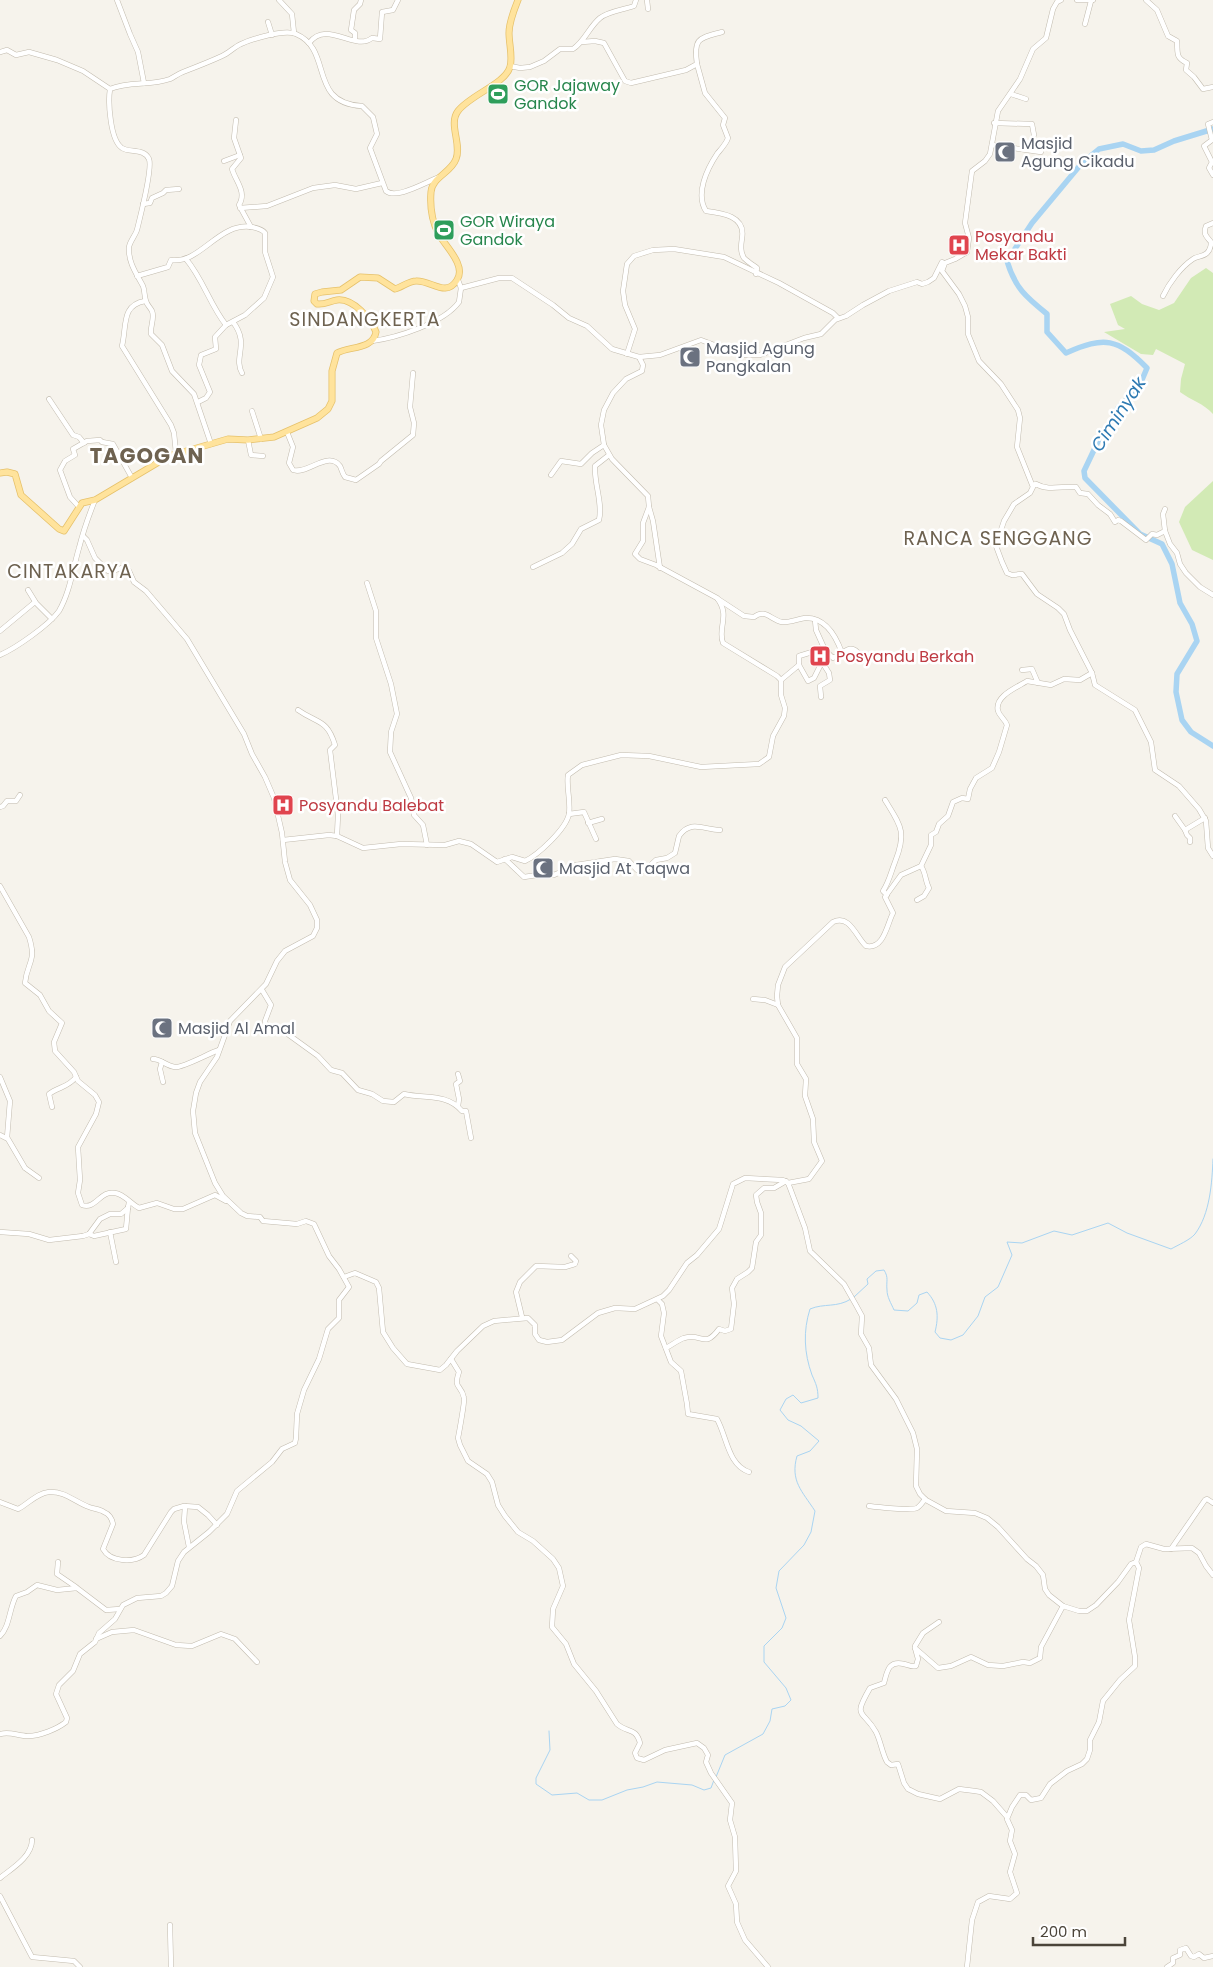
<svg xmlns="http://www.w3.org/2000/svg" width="1213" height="1967" font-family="Poppins,sans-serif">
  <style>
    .green { fill: #d2eab5 }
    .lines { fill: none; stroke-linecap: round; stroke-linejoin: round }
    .stream { stroke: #a9d4f2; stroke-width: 1 }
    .river { stroke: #a9d4f2; stroke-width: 5.5 }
    .minor-casing { stroke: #c2bbae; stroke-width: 5.5 }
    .major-casing { stroke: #e6c16a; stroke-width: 7 }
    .minor { stroke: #fff; stroke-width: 4.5 }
    .major { stroke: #ffe39c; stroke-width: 5.5 }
    .labels { text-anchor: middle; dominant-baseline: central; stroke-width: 5; stroke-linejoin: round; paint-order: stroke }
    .leisure-label { font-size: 16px; fill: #27864d; stroke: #fff; text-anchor: start }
    .worship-label { font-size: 16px; fill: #5b616d; stroke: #fff; text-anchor: start }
    .health-label { font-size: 16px; fill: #be3a42; stroke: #fff; text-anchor: start }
    .water-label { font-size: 18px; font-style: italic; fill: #2e7ab2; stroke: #fff }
    .quarter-label { font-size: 19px; letter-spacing: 1px; fill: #6e6250; stroke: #fff }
    .district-label { font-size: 21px; font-weight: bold; letter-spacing: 1px; fill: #6e6250; stroke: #fff }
  </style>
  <rect width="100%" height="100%" fill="#f6f3ec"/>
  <g class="green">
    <path d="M1206 268 1213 273V414C1203 403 1192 401 1180 392L1181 379 1185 364 1156 349 1153 355 1141 354 1104 332 1125 329 1118 325 1110 304 1131 296 1142 304 1159 310 1174 303 1191 278Z"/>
    <path d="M1213 481V560L1192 550 1179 522 1185 507Z"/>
  </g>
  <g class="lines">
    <g class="stream">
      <path d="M854 1297 868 1284 867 1279 876 1271 884 1270C889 1278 886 1281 887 1290 887 1297 891 1303 894 1310L908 1311 917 1303 919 1295 927 1292C938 1304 939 1316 935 1332L940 1338 951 1340 963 1335 978 1316 985 1297 998 1287 1012 1255 1007 1242 1022 1243 1054 1231 1072 1235 1108 1223 1127 1233 1171 1249C1178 1245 1190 1240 1195 1234 1210 1214 1212 1183 1213 1159"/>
      <path d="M549 1731 550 1750 536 1778V1784L552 1795 577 1793 589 1800H602L627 1790 643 1787 657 1782 692 1785 704 1790 711 1788 714 1780"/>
      <path d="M716 1777 725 1755 763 1734 770 1721 772 1709 785 1706 791 1700 786 1688 764 1662V1646L782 1628 786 1618 776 1588 779 1571 804 1545 811 1532 815 1511C802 1491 790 1481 797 1456L810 1451 819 1441 801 1426 788 1420 780 1410 786 1399 793 1395 801 1403 818 1398C818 1388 816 1384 812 1375 804 1353 803 1331 810 1309 824 1303 837 1308 851 1299"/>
    </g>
    <path class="river" d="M1213 129 1174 141 1154 150 1141 151 1123 144 1099 149 1082 163 1032 223 1007 261C1015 288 1026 297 1047 314V332L1066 353C1105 336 1117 338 1147 368L1139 387 1118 408 1112 421 1103 431 1084 471 1085 478 1140 534 1162 544 1172 564 1180 603 1192 624 1197 641 1177 674 1176 692 1182 720 1191 732 1213 746"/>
    <g class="minor-casing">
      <g id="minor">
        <path d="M117 0 130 34 138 52 144 83"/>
        <path d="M279 0 292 14 294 33"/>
        <path d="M647 0 648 9"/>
        <path d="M1061 0 1057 2 1053 9 1046 38 1033 49 1020 79 998 111 990 154 985 161 972 171 965 223 969 238 967 252 955 259 945 263 942 271 959 294 965 306 968 317V334L979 361 1001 384 1018 410 1020 418 1017 447 1033 487 1030 493 1014 504 1004 521 997 542 996 546 1002 562 1007 573 1012 575 1022 574 1037 594 1058 608 1064 614 1070 630 1092 673 1095 685 1135 710 1151 742 1155 770 1179 786 1199 809 1206 821 1208 848 1213 856"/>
        <path d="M1077 0H1093"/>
        <path d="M1146 0 1157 10 1168 36 1177 41C1178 53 1175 57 1187 63L1186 70 1194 77 1203 89 1213 87"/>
        <path d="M268 22 272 35"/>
        <path d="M1085 24 1091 1"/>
        <path d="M355 40V33L351 30 354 10 360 4 361 0"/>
        <path d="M582 42 595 41 604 43 625 81 631 83 686 70 697 64C693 37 700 38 722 32"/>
        <path d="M309 43C327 19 355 52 372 38L380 39 382 12 393 10 398 0"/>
        <path d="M0 52 7 50 16 55 29 52 57 60 83 71 110 89C129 81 151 86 170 79 174 77 178 74 183 72 196 67 209 62 222 56 229 53 234 47 241 44 252 39 284 29 296 34 334 50 307 103 362 106L373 117 377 134 370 148 386 191C397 200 427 181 440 177"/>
        <path d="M697 64 705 93 725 118 723 125 728 138C726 144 721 149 717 154 707 169 695 194 706 211 722 213 746 216 742 238 741 245 740 252 744 258 748 262 753 265 757 268L756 274"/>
        <path d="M510 66 520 68 530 67 544 61 560 49H573C585 41 589 27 600 18 609 11 623 10 634 6L636 0"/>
        <path d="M110 89C108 102 110 140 122 148 130 153 144 148 149 159 153 169 140 217 137 230 135 236 130 241 129 247 128 262 136 273 143 286 145 291 144 296 146 301 147 305 150 307 152 311 155 318 150 326 151 334L162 345 172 371 194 394 211 444"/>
        <path d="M1011 94 1026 99"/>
        <path d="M236 120 234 138 241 158 232 169C236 182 247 192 239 205L251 227"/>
        <path d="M1213 122 1208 124 1212 140 1204 146 1212 162 1209 168 1213 175"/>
        <path d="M994 123 1032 124 1034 135"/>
        <path d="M992 145 1041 152"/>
        <path d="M224 161 240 155"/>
        <path d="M143 204 150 203 152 198 163 193 166 190 179 189"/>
        <path d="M240 208 267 206 313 188 335 185 356 189 382 183"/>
        <path d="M186 259C203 279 210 305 226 325"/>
        <path d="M137 276 168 267 171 260C201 264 218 222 252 227 257 228 262 229 265 233V252L273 277 264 298 245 315 226 325 215 337 216 349 201 355 199 365 210 392 206 398 198 402"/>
        <path d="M458 280 461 288 499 278H512L553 305 569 318 587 326 612 349 639 357 660 355 701 340 741 355H760L804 338 821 334 835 320 846 316 863 305 889 291 917 282 922 284 928 282 934 278 942 262"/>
        <path d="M1163 296C1169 283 1181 267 1193 259 1197 256 1203 257 1207 253 1210 250 1211 247 1211 242 1206 236 1203 234 1206 226L1213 223"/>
        <path d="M145 301C121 305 127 326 122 346L171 425 174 433 176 453"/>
        <path d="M233 322C250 344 233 357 242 373"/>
        <path d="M372 341C396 338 444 323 459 302L461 288"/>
        <path d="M627 354 635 329 625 305 623 291 627 264 634 256 653 250 674 249 724 257 779 283 833 313 838 318"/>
        <path d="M49 399 73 435 79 437 84 443"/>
        <path d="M252 411 261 439"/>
        <path d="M287 432 293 447 289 463 293 470C307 475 328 450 340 466 342 470 342 473 345 477L356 480 379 464 381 461 413 435 414 423 410 407 413 373"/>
        <path d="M248 440 251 455 263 456"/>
        <path d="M551 475 561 461 581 464 592 453 604 445"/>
        <path d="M1033 485 1036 484C1048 491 1062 486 1076 487L1080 493 1088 494 1098 505 1110 514 1115 522 1118 520 1121 521 1146 540 1152 534 1157 535 1165 531 1170 544 1177 553 1180 564 1186 573 1200 587 1213 595"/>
        <path d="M79 507 70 497 60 470 65 461 75 455 73 449 87 441 100 440 102 442 113 444 132 478"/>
        <path d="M649 507 653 521 660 568"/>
        <path d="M1165 509 1163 514 1165 531"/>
        <path d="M533 567 562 553 572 544 581 529 599 520C603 503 594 484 595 466L609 455"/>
        <path d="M367 583 376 611V638L391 684 397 714 391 732 390 752 411 798 414 815 423 825 427 845"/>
        <path d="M28 590 36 603 52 619"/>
        <path d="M718 599 744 616 754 617C765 608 771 620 782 622 789 623 797 619 805 618 825 617 836 636 842 653"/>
        <path d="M815 620 816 630 825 650"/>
        <path d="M0 631 35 602"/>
        <path d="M0 655C16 648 49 625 59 611 70 592 73 568 79 548 83 532 89 515 95 500"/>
        <path d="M822 662 825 659 822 652 825 650 833 658C845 653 850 641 861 656"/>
        <path d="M799 665 808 681 814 678 822 662 829 673 830 680 820 686 821 697"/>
        <path d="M1022 670 1032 669 1038 683"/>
        <path d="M781 680 799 665V656L812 652"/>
        <path d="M298 710C318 724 327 719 335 745L330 750 338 815 337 836"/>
        <path d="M885 800C901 826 907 832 895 862 891 872 889 882 883 891L887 895"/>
        <path d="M0 807 3 806 7 801H16L20 795"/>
        <path d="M569 814 584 812 596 839"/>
        <path d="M1175 816 1185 830 1205 818"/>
        <path d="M588 823 602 819"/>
        <path d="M1185 830 1187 835 1190 838V842"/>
        <path d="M283 840 329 835 337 836 363 848 401 844 445 845 459 841 471 844 497 862 512 857 525 861C538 855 566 829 569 814 571 801 566 787 568 775L582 765 621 755 649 756 701 767 759 764 769 757 773 736 784 716 785 708 781 695V680L777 676 723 643C717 628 731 616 717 598L656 565 640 559 635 554 643 541V523L649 507 648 496 612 459 604 445 601 425 604 410 613 393 626 379 642 371 643 365 639 357"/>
        <path d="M505 859 524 877 537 875 548 870 554 875 576 865 615 859 629 861 637 870 644 871 656 860 667 858 675 853 679 836C691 819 704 830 720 830"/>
        <path d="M0 886 29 937C37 962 27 962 25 983L40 995 49 1011 62 1023 54 1042 55 1051 74 1072 78 1081 95 1095 99 1102 96 1114 78 1147 80 1180 78 1193 82 1205C96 1210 100 1190 115 1193 124 1194 131 1204 139 1208L157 1203 174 1209H183L215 1195 226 1201"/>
        <path d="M917 900 924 896 929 888C925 881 926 873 921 866"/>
        <path d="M262 990 271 1005 265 1021 266 1025 282 1030 318 1056 331 1070 342 1073 358 1090 372 1094 383 1101 394 1102 404 1094C425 1099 447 1093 462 1111H466L471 1138"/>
        <path d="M753 999 765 1000 778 1005"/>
        <path d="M153 1059C161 1059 166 1066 175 1067 183 1068 209 1053 219 1050"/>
        <path d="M162 1062 160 1069 163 1082"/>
        <path d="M0 1077 10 1101 7 1138"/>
        <path d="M458 1106 459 1099 456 1084 460 1081 458 1074"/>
        <path d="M52 1107 49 1094C58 1087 69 1087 76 1077"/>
        <path d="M0 1135 8 1139 25 1168 39 1178"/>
        <path d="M788 1183 809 1179 822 1161 814 1142 813 1119 805 1096 806 1079 797 1064V1038L778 1005 777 996 778 985 785 967 833 922C850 914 856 937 866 946 884 950 887 924 893 913L885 897 901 875 921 866 931 845V835L936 832 939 824 948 816 953 802 962 798 968 799 970 789 976 778 992 768 999 752 1007 725C1005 719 1000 717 998 711 994 696 1018 687 1027 681L1051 685 1064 679 1080 680 1092 673"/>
        <path d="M0 1232 29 1234 49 1240 83 1236 89 1234 100 1219 110 1214H121L128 1208 129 1202"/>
        <path d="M110 1232 116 1262"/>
        <path d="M89 1234 94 1236 126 1229 128 1207"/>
        <path d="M344 1277 355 1273 376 1282 379 1288 383 1332 393 1348 407 1364 440 1370 446 1365 457 1351 483 1326 494 1321 528 1318 535 1325V1334L539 1340 547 1342 562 1340 598 1313 615 1308 635 1309 663 1296 669 1290 687 1263 697 1255 719 1229 733 1184 745 1178 783 1180 788 1183 790 1188 805 1228 810 1251 844 1284 856 1305 862 1316 861 1334 869 1348 871 1365 896 1399 913 1433 917 1449 916 1486 920 1494 926 1500 946 1511 975 1513 987 1518 998 1527 1027 1559 1036 1566 1043 1575 1045 1589 1049 1595 1063 1606 1079 1611H1087L1096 1605 1118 1582 1131 1564 1136 1562 1139 1568 1129 1620 1135 1657V1666L1120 1680 1103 1701 1099 1722 1090 1740V1750L1087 1759 1082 1764 1067 1771 1050 1784 1041 1798 1031 1800 1026 1795H1020L1012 1807 1007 1819 1012 1830 1010 1841 1015 1854 1010 1872 1017 1893 1010 1899 989 1896 978 1902 972 1920 967 1967"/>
        <path d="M658 1300 662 1304 664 1313 661 1336 671 1362 681 1371 687 1404 688 1414 717 1419C727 1437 728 1465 749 1472"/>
        <path d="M522 1317 516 1292 520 1282 536 1266 565 1267 575 1264 576 1261 571 1256"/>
        <path d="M666 1348C672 1345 678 1340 684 1338 703 1333 704 1349 719 1329L725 1331 731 1329 734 1304 732 1288 737 1279 748 1272 752 1268 756 1242 761 1235V1213L757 1202 756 1195 764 1188H774L786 1181"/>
        <path d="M451 1359 459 1372C453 1390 461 1383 464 1398 465 1400 459 1433 458 1438L460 1445 468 1461 487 1474 492 1482 498 1505 505 1516 518 1532 533 1541 553 1559 559 1568 563 1586 553 1609 552 1627 566 1644 574 1664 596 1691 617 1724C627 1733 636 1727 640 1743L635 1753 637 1758 644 1760 665 1750 697 1743 704 1748 708 1755 706 1762 711 1773 732 1803 730 1820 735 1837 736 1871 728 1886 736 1904 737 1922 745 1940 768 1967"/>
        <path d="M0 1502 18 1509C28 1504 37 1493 49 1492 65 1491 75 1502 89 1507 94 1509 100 1509 104 1512 109 1514 112 1519 113 1524L103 1549C110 1562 133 1563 144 1555L171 1512 174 1509 184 1506 198 1507 208 1515 217 1525"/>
        <path d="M185 1506 184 1522 189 1547"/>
        <path d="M869 1506C876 1507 912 1511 917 1508 920 1506 923 1502 925 1499"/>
        <path d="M1171 1549 1205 1500 1207 1499 1213 1503"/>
        <path d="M58 1562 57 1574 76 1587"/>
        <path d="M1136 1562 1141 1547 1146 1544 1164 1549 1192 1548 1199 1553 1206 1566 1213 1575"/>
        <path d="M939 1622 923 1633 915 1646V1648L938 1668 951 1666 971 1657 988 1665 1003 1666 1023 1662 1030 1663 1040 1658 1041 1647 1063 1606"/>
        <path d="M0 1636C10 1626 9 1609 16 1596L27 1592 37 1585 57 1590 77 1588 106 1610 120 1609"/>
        <path d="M96 1639 112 1632 134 1630 176 1645 192 1646 221 1634 235 1639 257 1662"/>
        <path d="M915 1648 918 1659 916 1666C910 1667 909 1665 904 1664 888 1660 887 1672 884 1683L870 1688C852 1719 863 1709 876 1732 881 1742 882 1753 887 1762L891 1765 898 1764 904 1783 908 1789 918 1794 940 1799 959 1789 975 1791 981 1792 993 1801 1007 1817"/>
        <path d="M0 1734C10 1731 18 1736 28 1736 40 1736 57 1729 66 1722L67 1718 56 1694 59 1685 73 1671 80 1654 95 1642 99 1633 115 1619 123 1605 137 1598 161 1596 166 1593 172 1586 178 1561 184 1552 209 1532 227 1514 237 1491 272 1462 282 1449 295 1443 296 1438 297 1414 304 1390 319 1359 328 1329 339 1318V1300L349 1287 339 1269 329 1256 314 1224 306 1221 297 1224 263 1221 260 1217 247 1216 241 1213 223 1196 215 1183 195 1133 193 1111 196 1093 200 1082 217 1057 230 1021 266 984 277 961 285 951 313 936 317 928V920L310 905 290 880 285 862 282 833 274 798 265 777 252 754 244 734 187 639 146 591 134 582 129 571 124 567 113 571H108L95 558 87 540 83 536"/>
        <path d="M0 1878C11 1869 32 1857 32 1840"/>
        <path d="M0 1896 32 1957 74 1961 80 1967"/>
        <path d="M170 1925 171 1967"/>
        <path d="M1167 1967 1173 1963V1958L1180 1955V1950L1186 1948 1191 1956 1194 1957 1199 1954 1204 1958 1213 1956"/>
      </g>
    </g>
    <g class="major-casing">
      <path id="major" d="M0 473 7 472 15 474 21 495 59 529 64 531 82 503 95 500 169 456 228 439 248 440 274 437 317 418 328 409 332 401V371L337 353C349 346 373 350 376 332 371 319 353 298 337 300 330 301 325 305 317 304L314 301 315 294 322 292 341 290 360 277 378 278 395 289C402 287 409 281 416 281 431 280 446 298 457 280 467 265 444 245 438 233 432 221 430 205 431 192 432 177 451 173 456 159 462 144 448 124 458 111 470 95 505 84 510 67 513 57 509 44 509 33 509 22 514 10 518 0"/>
    </g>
    <use href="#minor" class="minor"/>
    <use href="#major" class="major"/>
  </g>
  <defs>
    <g id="stadium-square" transform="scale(1.125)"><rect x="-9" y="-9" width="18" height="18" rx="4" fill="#2e9e5b" stroke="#fff"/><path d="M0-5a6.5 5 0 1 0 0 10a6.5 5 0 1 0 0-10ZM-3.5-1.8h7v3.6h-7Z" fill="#fff"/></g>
    <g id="mosque-square" transform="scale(1.125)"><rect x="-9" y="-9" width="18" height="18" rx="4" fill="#6b7280" stroke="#fff"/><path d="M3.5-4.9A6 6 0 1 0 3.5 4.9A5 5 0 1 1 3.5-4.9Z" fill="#fff"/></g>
    <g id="hospital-square" transform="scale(1.125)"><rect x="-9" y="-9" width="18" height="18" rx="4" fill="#e0444e" stroke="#fff"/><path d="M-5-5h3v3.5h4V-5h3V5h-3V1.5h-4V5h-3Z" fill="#fff"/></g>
  </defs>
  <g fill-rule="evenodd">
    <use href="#stadium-square" x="498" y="94"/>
    <use href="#mosque-square" x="1005" y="152"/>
    <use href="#stadium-square" x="444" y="230"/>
    <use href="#hospital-square" x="959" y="245"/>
    <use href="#mosque-square" x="690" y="357"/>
    <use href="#hospital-square" x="820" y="656"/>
    <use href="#hospital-square" x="283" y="805"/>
    <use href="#mosque-square" x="543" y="868"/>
    <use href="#mosque-square" x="162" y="1028"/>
  </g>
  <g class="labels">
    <g class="leisure-label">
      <text x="514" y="85">GOR Jajaway<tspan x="514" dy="18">Gandok</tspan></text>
      <text x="460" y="221">GOR Wiraya<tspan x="460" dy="18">Gandok</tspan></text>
    </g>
    <g class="worship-label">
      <text x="1021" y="143">Masjid<tspan x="1021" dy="18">Agung Cikadu</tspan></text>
      <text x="706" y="348">Masjid Agung<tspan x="706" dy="18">Pangkalan</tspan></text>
      <text x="559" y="868">Masjid At Taqwa</text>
      <text x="178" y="1028">Masjid Al Amal</text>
    </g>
    <g class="health-label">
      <text x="975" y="236">Posyandu<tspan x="975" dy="18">Mekar Bakti</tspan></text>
      <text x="836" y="656">Posyandu Berkah</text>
      <text x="299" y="805">Posyandu Balebat</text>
    </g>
    <g class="water-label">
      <text transform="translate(1118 414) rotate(-57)">Ciminyak</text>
    </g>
    <g class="quarter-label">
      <text x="365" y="319">SINDANGKERTA</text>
      <text x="998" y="538">RANCA SENGGANG</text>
      <text x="70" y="571">CINTAKARYA</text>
    </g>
    <g class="district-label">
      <text x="147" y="455">TAGOGAN</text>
    </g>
  </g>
  <path d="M1033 1937v8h92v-8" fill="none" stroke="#4b4439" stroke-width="2.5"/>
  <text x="1040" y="1937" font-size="15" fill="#4b4439" stroke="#ffffff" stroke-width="4" paint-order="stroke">200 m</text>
</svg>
